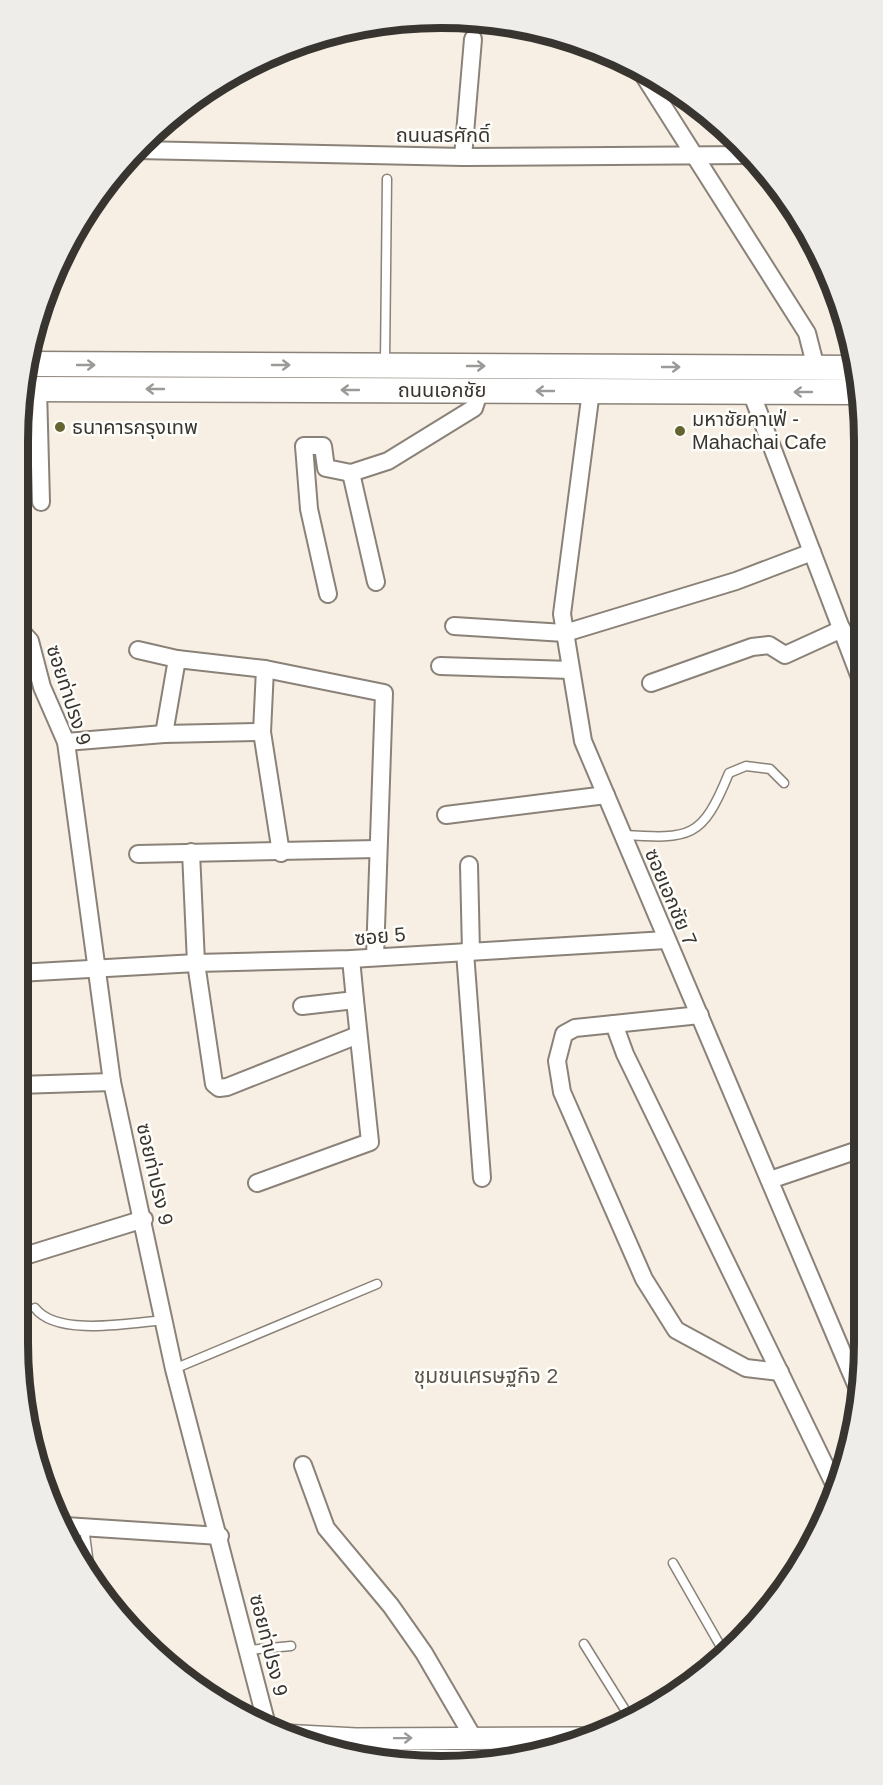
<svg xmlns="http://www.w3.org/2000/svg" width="883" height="1785" font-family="Helvetica,'Noto Sans Thai',sans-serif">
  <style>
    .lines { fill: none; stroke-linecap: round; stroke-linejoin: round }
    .service-casing { stroke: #8a8278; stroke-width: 11 }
    .minor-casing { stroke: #8a8278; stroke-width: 20 }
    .tertiary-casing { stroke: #8a8278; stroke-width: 24 }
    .secondary-casing { stroke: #8a8278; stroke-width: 27 }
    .service { stroke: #fff; stroke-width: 8 }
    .minor { stroke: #fff; stroke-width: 16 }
    .tertiary { stroke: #fff; stroke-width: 21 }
    .secondary { stroke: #fff; stroke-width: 24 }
    .oneway { stroke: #9c9a98 }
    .poi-dot { fill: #646431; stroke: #fefdfa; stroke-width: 2 }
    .labels { text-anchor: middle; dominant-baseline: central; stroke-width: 5; stroke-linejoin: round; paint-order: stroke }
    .street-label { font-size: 20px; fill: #383531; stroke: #fefdfa }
    .poi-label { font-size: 20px; fill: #383531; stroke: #fefdfa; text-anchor: start }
    .neighbourhood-label { font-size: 21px; fill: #5a5349; stroke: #fefdfa }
    .rim { fill: none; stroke: #383531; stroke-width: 8 }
  </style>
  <rect width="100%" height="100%" fill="#f7efe3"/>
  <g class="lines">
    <g class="service-casing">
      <g id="service">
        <path d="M385 362 387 179"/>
        <path d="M623 835C691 839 702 839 729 773L746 766 770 769 784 783"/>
        <path d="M35 1308C57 1337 131 1323 164 1320"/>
        <path d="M174 1369 377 1284"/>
        <path d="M84 1527 90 1572"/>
        <path d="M673 1563 725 1654"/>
        <path d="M584 1644 632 1721"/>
        <path d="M248 1650 291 1646"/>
      </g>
    </g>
    <g class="minor-casing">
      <g id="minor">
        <path d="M639 68 807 333 816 368"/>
        <path d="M137 150 463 157 748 155"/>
        <path d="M463 157 473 39"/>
        <path d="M38 389 41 502"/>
        <path d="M591 391 562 614 583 741 860 1394"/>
        <path d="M751 392 862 683"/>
        <path d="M351 473 376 582"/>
        <path d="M328 594 309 509 304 446H323L326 468 351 473 388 461 474 408 480 390"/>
        <path d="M454 626 565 633 736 581 812 552"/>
        <path d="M19 629 30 641 42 687 66 742 112 1082 174 1369 268 1729"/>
        <path d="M138 650 177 659"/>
        <path d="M440 666 571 670"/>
        <path d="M265 669 262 732 281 853"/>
        <path d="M651 683 752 647 769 645 785 655 842 629"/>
        <path d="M164 734 177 659 265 669 384 693 375 957"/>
        <path d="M66 742 164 734 262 732"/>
        <path d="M446 815 606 795"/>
        <path d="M191 852 196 963 214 1084 219 1088 227 1087 358 1035"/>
        <path d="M138 854 377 849"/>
        <path d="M469 865 471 952"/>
        <path d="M465 952 482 1178"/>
        <path d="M351 959 355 1000"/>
        <path d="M18 973 196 963 351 959 666 940"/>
        <path d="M700 1015 575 1028 564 1034 557 1061 562 1092 644 1279 676 1330 746 1368 780 1372"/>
        <path d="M614 1024 625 1054 837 1490"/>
        <path d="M18 1085 112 1082"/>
        <path d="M770 1180 864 1148"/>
        <path d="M257 1183 370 1142 355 1000 302 1006"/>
        <path d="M18 1258 144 1219"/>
        <path d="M849 1368 864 1362"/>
        <path d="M303 1465 326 1528 391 1606 424 1653 473 1737"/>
        <path d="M65 1526 220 1536"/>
      </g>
    </g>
    <g class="tertiary-casing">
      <g id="tertiary">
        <path d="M281 1735 356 1739 580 1738"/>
        <path d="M399 1760 506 1761"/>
      </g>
    </g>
    <g class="secondary-casing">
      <g id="secondary">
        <path d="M27 364 856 368"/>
        <path d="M23 389 861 392"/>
      </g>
    </g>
    <use href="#service" class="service"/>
    <use href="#minor" class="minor"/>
    <use href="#tertiary" class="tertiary"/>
    <use href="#secondary" class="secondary"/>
  </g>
  <defs><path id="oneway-shaft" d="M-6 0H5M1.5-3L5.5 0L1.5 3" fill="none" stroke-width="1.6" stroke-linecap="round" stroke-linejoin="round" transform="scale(1.5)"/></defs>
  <g class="oneway">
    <use href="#oneway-shaft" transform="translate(86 365)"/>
    <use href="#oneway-shaft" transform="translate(281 365)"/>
    <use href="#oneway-shaft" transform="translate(476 366)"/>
    <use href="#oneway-shaft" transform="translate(671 367)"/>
    <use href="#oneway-shaft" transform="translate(155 389) rotate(-180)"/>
    <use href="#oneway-shaft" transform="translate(350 390) rotate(-180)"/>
    <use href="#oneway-shaft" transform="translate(545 391) rotate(-180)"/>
    <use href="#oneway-shaft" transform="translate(803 392) rotate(-180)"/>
    <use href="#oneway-shaft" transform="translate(403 1738) rotate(-1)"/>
  </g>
  <g class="poi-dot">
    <circle cx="60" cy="427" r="6"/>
    <circle cx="680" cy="431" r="6"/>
  </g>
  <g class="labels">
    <g class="street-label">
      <text x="443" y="135">ถนนสรศักดิ์</text>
      <text x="442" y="390">ถนนเอกชัย</text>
      <text transform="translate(69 695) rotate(72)">ซอยท่าปรง 9</text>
      <text transform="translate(671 897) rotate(67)">ซอยเอกชัย 7</text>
      <text transform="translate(380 936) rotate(-5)">ซอย 5</text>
      <text transform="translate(155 1174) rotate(77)">ซอยท่าปรง 9</text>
      <text transform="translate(269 1645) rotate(76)">ซอยท่าปรง 9</text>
    </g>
    <g class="poi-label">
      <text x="692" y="419">มหาชัยคาเฟ่ -<tspan x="692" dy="23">Mahachai Cafe</tspan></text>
      <text x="72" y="427">ธนาคารกรุงเทพ</text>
    </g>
    <g class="neighbourhood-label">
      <text x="486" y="1375">ชุมชนเศรษฐกิจ 2</text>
    </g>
  </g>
  <path d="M0 0H883V1785H0ZM441 28H441A413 413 0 0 1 854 441V1343A413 413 0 0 1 441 1756H441A413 413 0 0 1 28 1343V441A413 413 0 0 1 441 28Z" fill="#eeedea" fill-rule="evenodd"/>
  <path class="rim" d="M441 28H441A413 413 0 0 1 854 441V1343A413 413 0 0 1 441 1756H441A413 413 0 0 1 28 1343V441A413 413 0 0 1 441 28Z"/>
</svg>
